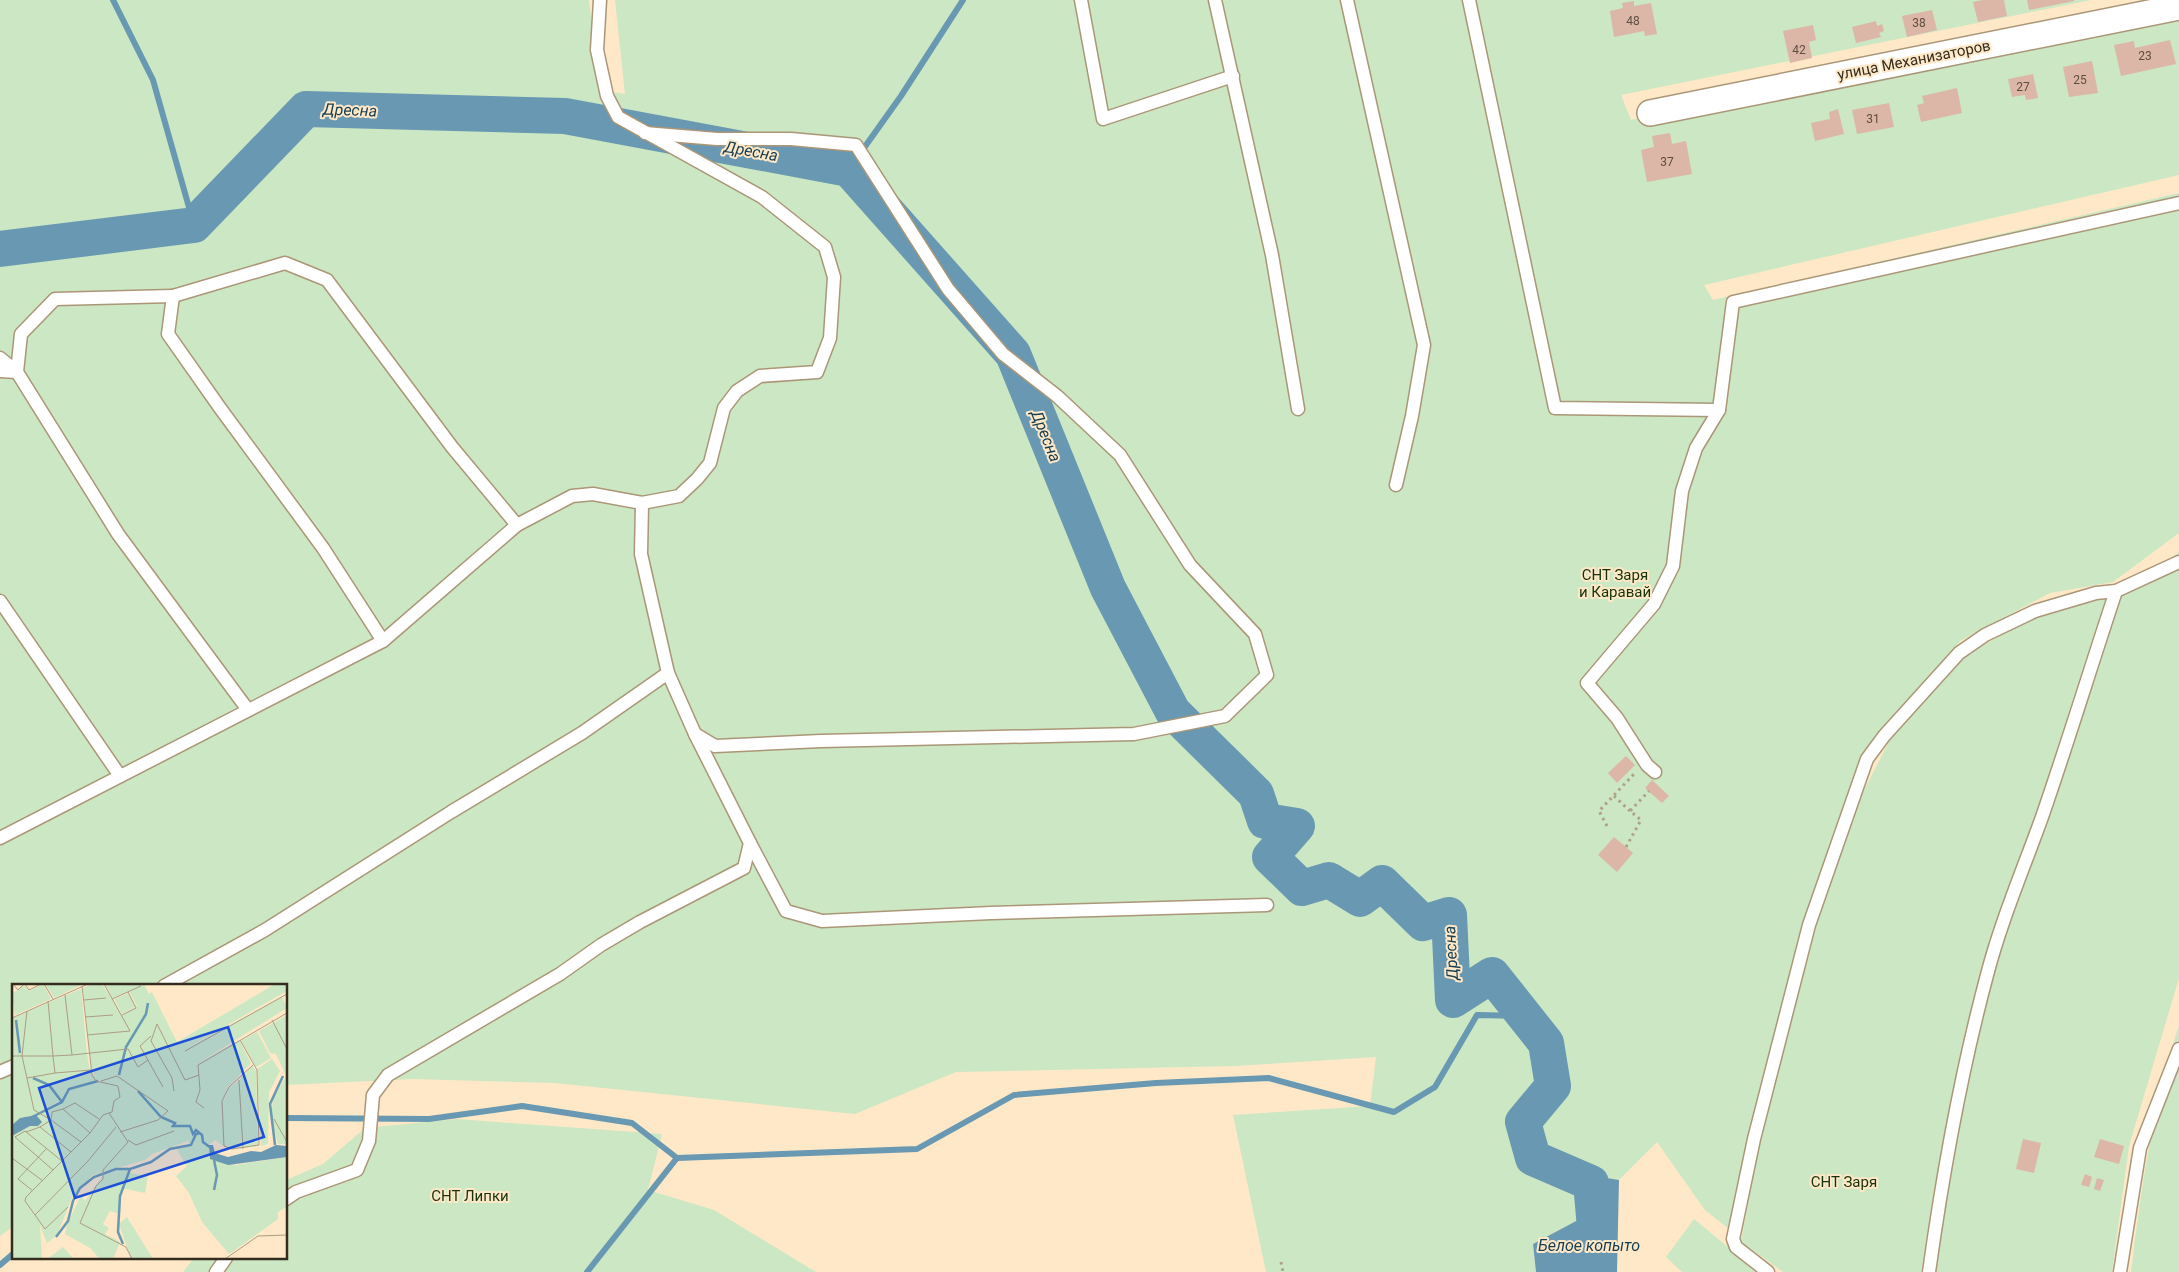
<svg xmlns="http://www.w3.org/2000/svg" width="2179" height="1272" font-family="Roboto,sans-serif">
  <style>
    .green { fill: #cce7c3 }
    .water { fill: #6998b2 }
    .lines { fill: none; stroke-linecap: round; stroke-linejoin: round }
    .stream { stroke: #6998b2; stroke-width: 6 }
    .river { stroke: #6998b2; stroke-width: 36 }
    .building { fill: #dcb6a6 }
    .lane-casing { stroke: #ab9677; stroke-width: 15 }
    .street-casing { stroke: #ab9677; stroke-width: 28 }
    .path { stroke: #b0a086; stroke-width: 3; stroke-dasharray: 2.5 4; stroke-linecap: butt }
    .lane { stroke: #fff; stroke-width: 12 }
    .street { stroke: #fff; stroke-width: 25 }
    .labels { text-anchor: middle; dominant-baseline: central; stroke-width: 4; stroke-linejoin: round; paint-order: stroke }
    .number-label { font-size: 12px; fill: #5e4e41 }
    .street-label { font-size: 15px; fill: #342c1f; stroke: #fee8c7 }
    .park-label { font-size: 15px; fill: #153309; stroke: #fee8c7 }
    .water-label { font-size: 16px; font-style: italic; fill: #153d51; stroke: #fee8c7 }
    .inset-river { fill: none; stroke: #6998b2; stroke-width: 2.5 }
    .inset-road { fill: none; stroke: #ad9d84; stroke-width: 1 }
    .view { fill: #1d4ed8; fill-opacity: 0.15; stroke: #1d4ed8; stroke-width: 2.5 }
    .inset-edge { fill: none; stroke: #342c1f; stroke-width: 2.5 }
  </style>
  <rect width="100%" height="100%" fill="#fee8c7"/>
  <g class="green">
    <path d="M0 0H589L600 90 625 94 615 0H2091L1621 95 1631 120 2179 7V175L1704 285 1713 300 2179 193V533L2113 582 2050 593 1960 641 1863 752 1809 907 1753 1122 1729 1229 1705 1210 1657 1142 1619 1180 1577 1173 1578 1220 1533 1244 1536 1272H1266L1233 1115 1370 1106 1376 1057 1235 1066 956 1072 855 1114 555 1083 413 1079 286 1085V986H14V1226L0 1236Z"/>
    <path d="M2179 552V978L2129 1146 2112 1272H1934V1261L1963 1102 1994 966 2123 592Z"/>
    <path d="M2109 597 2051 777 1993 933 1972 1011 1934 1189 1921 1272H1783L1741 1242 1755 1166 1803 959 1861 796 1895 730 1967 654 2050 609Z"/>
    <path d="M2179 1025V1272H2131C2141 1189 2153 1105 2179 1025Z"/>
    <path d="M457 1119 662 1134 648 1190 714 1210 816 1272H183L194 1258H286V1180L323 1164 365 1128Z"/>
    <path d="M1694 1219 1758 1272H1682L1666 1257Z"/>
  </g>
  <path class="water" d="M1577 1173 1619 1180 1617 1272H1536L1533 1244 1578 1220Z"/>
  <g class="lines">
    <g class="stream">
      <path d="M113 0 153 80 194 225"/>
      <path d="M849 169 901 96 963 0"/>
      <path d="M286 1118 429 1119 522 1106 632 1123 677 1158"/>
      <path d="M0 1265 14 1253"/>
      <path d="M587 1272 677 1158 917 1149 1014 1095 1156 1083 1269 1078 1394 1112 1435 1087 1477 1015 1524 1016"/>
    </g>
    <path class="river" d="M0 249 194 225 306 109 565 116 849 169 1013 354 1108 588 1173 712 1256 794 1265 821 1297 826 1270 857 1302 888 1329 880 1360 899 1382 883 1423 923 1449 915 1453 1000 1492 975 1546 1043 1553 1086 1523 1122 1533 1158 1591 1183 1599 1272"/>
  </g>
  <g class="building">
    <path d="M1983 0H2004L2007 16 1978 22 1973 2Z"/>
    <path d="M2027 0H2074V1L2029 10Z"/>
    <path d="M1634 1V6L1651 3 1657 34 1645 36 1644 31 1614 37 1610 11 1623 8 1622 3Z"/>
    <path d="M1932 10 1937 30 1907 37 1902 16Z"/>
    <path d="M1876 21 1877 26 1882 24 1884 31 1879 33 1881 37 1856 43 1852 27Z"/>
    <path d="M1813 25 1816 40 1809 42 1812 58 1790 63 1783 31Z"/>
    <path d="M2170 40 2176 64 2121 76 2114 45 2134 41 2135 48Z"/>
    <path d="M2092 61 2098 93 2069 97 2063 67Z"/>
    <path d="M2033 74 2038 98 2026 100 2025 95 2012 97 2008 79Z"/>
    <path d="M1957 88 1962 113 1921 122 1917 105 1924 103 1922 96Z"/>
    <path d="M1889 103 1894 127 1857 134 1852 110Z"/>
    <path d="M1838 109 1844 134 1815 141 1811 123 1830 119 1829 112Z"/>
    <path d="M1670 133 1672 144 1686 141 1692 174 1647 182 1641 150 1654 147 1652 136Z"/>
    <path d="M1626 756 1635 765 1617 783 1608 773Z"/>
    <path d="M1652 780 1669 796 1662 803 1645 788Z"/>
    <path d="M1614 837 1633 853 1617 872 1598 855Z"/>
    <path d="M2023 1139 2041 1143 2034 1173 2016 1169Z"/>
    <path d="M2100 1139 2124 1146 2119 1164 2094 1157Z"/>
    <path d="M2085 1174 2092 1177 2089 1187 2081 1185Z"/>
    <path d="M2097 1178 2104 1180 2100 1191 2094 1189Z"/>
  </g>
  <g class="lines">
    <g class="lane-casing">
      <g id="lane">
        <path d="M1081 0 1103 119 1233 76"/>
        <path d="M1215 0 1272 255 1298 409"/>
        <path d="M1347 0 1424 345 1412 416 1396 485"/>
        <path d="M1469 0 1555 408 1719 410"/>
        <path d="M645 133 717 139H791L856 145 948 289 1003 354 1057 396 1120 455 1190 565 1255 634 1267 675 1225 716 1134 734 821 741 715 746 695 734"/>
        <path d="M173 296 55 299 21 334 17 372 118 534 248 710"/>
        <path d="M0 358 17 372 0 371"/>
        <path d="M0 601 120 776"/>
        <path d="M383 641 323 548 220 408 168 334 173 296 285 263 327 280 452 447 517 525"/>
        <path d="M1655 772 1647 765 1617 718 1587 683 1654 604 1673 566 1682 491 1696 448 1719 410 1733 302 2179 203"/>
        <path d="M0 838 383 641 517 525 572 496 593 494 642 503 679 496 697 479 710 463 724 408 737 391 760 376 817 372 830 338 834 277 825 247 762 197 618 117 607 96 597 50 600 0"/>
        <path d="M750 843 786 911 822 921 991 913 1267 905"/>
        <path d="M164 986 265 930 451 812 582 733 668 673"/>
        <path d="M0 1072 14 1066"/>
        <path d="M286 1199 296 1192 357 1170 369 1141 373 1095 388 1075 560 974 601 945 640 922 744 868 750 843 695 734 668 673 641 554 642 503"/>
        <path d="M216 1272 226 1258"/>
        <path d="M1768 1272 1736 1247 1733 1239 1754 1139 1809 925 1867 759 1884 736 1959 653 1985 635 2035 611 2096 593 2116 591 2179 562"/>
        <path d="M1929 1272C1943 1172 1961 1072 1987 975 2001 921 2023 870 2042 817 2068 742 2091 666 2116 591"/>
        <path d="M2120 1272 2140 1148 2179 1049"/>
      </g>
    </g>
    <g class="street-casing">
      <path id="street" d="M1650 113 2179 7"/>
    </g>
    <g class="path">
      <path d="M1614 796 1630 811"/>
      <path d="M1607 826 1599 811 1634 774"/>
      <path d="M1626 847 1641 820 1630 811 1649 791"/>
      <path d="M1281 1262 1283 1272"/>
    </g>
    <use href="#lane" class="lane"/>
    <use href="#street" class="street"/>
  </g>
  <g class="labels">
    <g class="number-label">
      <text x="1633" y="21">48</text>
      <text x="1919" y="23">38</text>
      <text x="1799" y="50">42</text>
      <text x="2145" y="56">23</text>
      <text x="2080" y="80">25</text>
      <text x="2023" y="87">27</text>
      <text x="1873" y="119">31</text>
      <text x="1667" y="162">37</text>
    </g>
    <g class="street-label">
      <text transform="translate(1914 60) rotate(-11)">улица Механизаторов</text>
    </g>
    <g class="park-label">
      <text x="1615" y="575">СНТ Заря<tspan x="1615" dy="17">и Каравай</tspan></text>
      <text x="1844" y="1182">СНТ Заря</text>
      <text x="470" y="1196">СНТ Липки</text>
    </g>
    <g class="water-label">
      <text transform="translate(350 110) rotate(2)">Дресна</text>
      <text transform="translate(751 151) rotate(10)">Дресна</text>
      <text transform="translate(1046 436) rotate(68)">Дресна</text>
      <text transform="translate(1451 953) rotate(-93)">Дресна</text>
      <text x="1589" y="1245">Белое копыто</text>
    </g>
  </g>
  <g transform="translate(12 984)">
    <rect width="275" height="275" fill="#fee8c7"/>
    <path d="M31 0 39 15 3 31 0 10 12 1 17 7ZM33 0H71L42 14ZM80 0H90L110 31 125 22 117 7 100 14 93 0H132L137 10 140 8 165 58 263 0H275V7L170 67 270 13 275 24 183 81 227 56 239 79 215 104 211 120 216 105 227 96 230 165 211 162 203 156 197 161 198 175 224 181 275 173V223L266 228V235L217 270 190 238 177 209 164 192 175 182 165 166 177 161 176 157 140 170 133 176 81 191 60 214 45 251 35 259 28 241 30 275H0V152L18 142H26L23 131 8 134 0 141V34L69 5 75 70 78 87 84 94 79 83 71 4ZM116 9 124 22 110 30 102 15ZM275 31V160H266L259 137 261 115 274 92 264 70 258 69 247 47ZM245 48 259 74 244 83 229 57ZM260 75 268 87 257 108 256 160 249 162 245 85ZM240 82 244 87 246 162 232 164 227 131 228 95ZM116 183 117 189 136 192 133 209 109 204 108 230 98 227 91 240 97 244 93 250 108 258 101 275H88L78 264 53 250 55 241 69 211 73 217 91 191ZM115 233 141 275H119L107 240ZM51 263 62 275H35Z" fill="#cce7c3"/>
    <path d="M24 131 30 138 26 142H18L0 152V141L8 134ZM197 161H201L203 169 216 173 239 167 249 168 264 161 275 162V173L216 181 198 175Z" fill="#6998b2"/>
    <path class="inset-river" d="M4 36 8 69M107 91 114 63 134 30 136 19M21 94 37 101 50 118M126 107 149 133 163 139 161 142H178L181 150 184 146 190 151 191 158 199 164M20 133 50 118 57 105 86 97M263 161 258 120 271 92M202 206 205 191 202 176M44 253 56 237 61 217 68 204 82 193 104 185H118M111 260 106 248 108 212 118 185 139 178 158 165 179 161 184 150 188 149"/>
    <path class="inset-road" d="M1 0 6 6 12 0M13 0 17 6 29 0M32 0 41 15M53 11 60 71 116 65 126 83 136 76M100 15 129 2M72 16 94 14M15 27 10 72H41L36 17M110 31 124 24 116 8M73 33 101 31M0 34 76 0M260 36 275 65M75 51 118 47 92 0M139 52 128 62 151 103M228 56 245 86 247 161 220 165 212 162 210 117 217 103 241 81M173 67 275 10M60 71 41 72 43 89 79 86M0 72H10L22 126 39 136 28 143M15 94 43 89M227 96 231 165M89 97 105 92 156 127 146 136 108 148M162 107 160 94 139 57 145 40 173 96 187 91M192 124 184 118 188 106 186 81 275 29M51 125 40 128 39 136 69 158M97 129 116 158 91 186V195L84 202 68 239 114 263 120 275M262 135 275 158M14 148 28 143 59 168M78 149 51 125 63 119 87 135M116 156 124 161 162 147M0 174 31 197M41 186 3 153 13 147 50 177M21 207 6 195 34 165M56 223 33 245 23 231 76 177 104 143M23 231 13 217 14 213 78 149 91 131 100 128 102 117 108 113 106 102 84 97 80 91 70 2M213 275 246 252 275 251"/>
    <path class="view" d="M216 43 252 153 63 214 27 104Z"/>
    <rect width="275" height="275" class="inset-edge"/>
  </g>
</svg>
